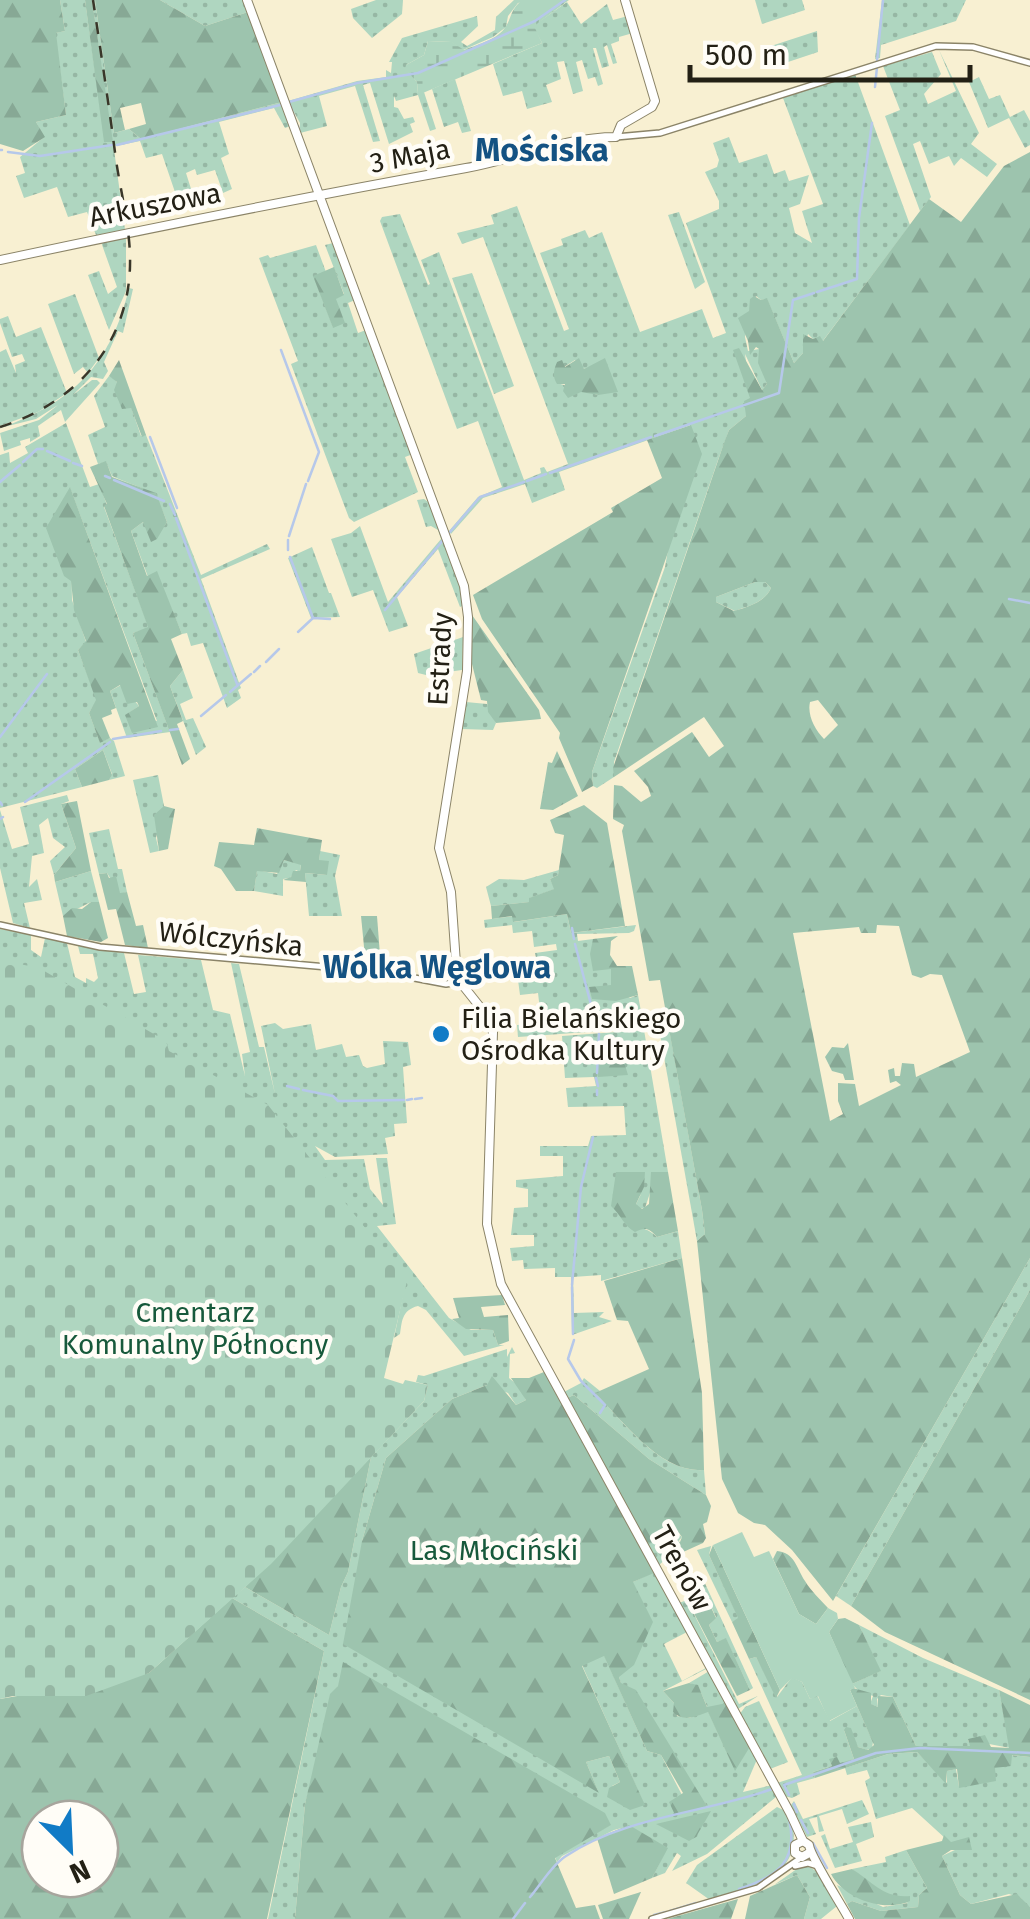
<svg xmlns="http://www.w3.org/2000/svg" width="1030" height="1919" font-family="'Fira Sans',sans-serif">
  <style>
    .grass { fill: url(#grass-dots); fill-rule: evenodd }
    .forest { fill: url(#forest-firs); fill-rule: evenodd }
    .wetland { fill: url(#wetland-marsh) }
    .cemetery { fill: url(#cemetery-stones) }
    .garden { fill: #afd6c0 }
    .lines { fill: none; stroke-linecap: round; stroke-linejoin: round }
    .stream { stroke: #b6c8ea; stroke-width: 2.5 }
    .minor-casing { stroke: #8b8468; stroke-width: 8 }
    .major-casing { stroke: #8b8468; stroke-width: 10 }
    .minor { stroke: #fff; stroke-width: 5 }
    .major { stroke: #fff; stroke-width: 8 }
    .rail { stroke: #393629; stroke-width: 2.5; stroke-dasharray: 12 12; stroke-linecap: butt }
    .poi-dot { fill: #117bc6; stroke: #fffdf7; stroke-width: 4 }
    .labels { text-anchor: middle; dominant-baseline: central; stroke-width: 9; stroke-linejoin: round; paint-order: stroke }
    .street-label { font-size: 28px; fill: #232015; stroke: #fffdf7 }
    .poi-label { font-size: 28px; fill: #232015; stroke: #fffdf7; text-anchor: start }
    .park-label { font-size: 28px; fill: #17593b; stroke: #fffdf7 }
    .quarter-label { font-size: 32px; font-weight: bold; fill: #145282; stroke: #fffdf7 }
  </style>
  <defs>
    <pattern id="grass-dots" width="8" height="8" patternUnits="userSpaceOnUse" patternTransform="scale(2.5)"><rect width="8" height="8" fill="#afd6c0"/><path d="M2 2h.1M6 6h.1" fill="none" stroke="#96b7a4" stroke-width="1.8" stroke-linecap="round"/></pattern>
    <pattern id="forest-firs" width="22" height="20" patternUnits="userSpaceOnUse" patternTransform="scale(2.5)"><rect width="22" height="20" fill="#9dc4ae"/><path d="M5 1l3.5 6h-7zM16 11l3.5 6h-7z" fill="#87a895"/></pattern>
    <pattern id="wetland-marsh" width="20" height="14" patternUnits="userSpaceOnUse" patternTransform="scale(2.5)"><rect width="20" height="14" fill="#afd6c0"/><path d="M1 5h8M5 5V1M11 12h8M15 12V8" fill="none" stroke="#96b7a4"/></pattern>
    <pattern id="cemetery-stones" width="16" height="16" patternUnits="userSpaceOnUse" patternTransform="scale(2.5)"><rect width="16" height="16" fill="#afd6c0"/><path d="M2 7V4a2 2 0 0 1 4 0v3zM10 15v-3a2 2 0 0 1 4 0v3z" fill="#96b7a4"/></pattern>
  </defs>
  <rect width="100%" height="100%" fill="#f8f0d2"/>
  <g class="grass">
    <path d="M60 0H85L105 142 112 141 92 0H95L114 133 129 129 141 139 282 102 291 126 285 128 274 108 219 122 229 154 221 158 232 189 223 193 215 170 197 175 195 169 186 173 192 192 176 195 162 154 146 158 140 141 116 146 113 142 125 230 96 235 87 212 68 217 57 187 24 198 16 176 25 173 20 157 44 137 36 122 66 115 55 33 65 31Z"/>
    <path d="M160 0H244L248 12 205 26Z"/>
    <path d="M376 0H403L402 14 372 38 353 18 351 9Z"/>
    <path d="M514 0H531L518 3 508 16 506 27 493 37 463 50 451 42 428 41 424 55 406 65V69L417 82 418 94 424 92 436 129 430 131 418 95 396 101 394 96V107L398 108 404 119 413 117 415 122 410 124 413 132 389 144 370 83 363 85 380 141 373 142 355 86 319 96 327 126 300 133V123L288 101 357 81 386 77V70L391 73 392 62H389L402 38 477 16 478 26 461 42 467 46 495 30 496 17Z"/>
    <path d="M755 0H802L805 10 762 24Z"/>
    <path d="M882 0H966L956 21 881 45 880 58 875 59Z"/>
    <path d="M567 2 581 24 607 4 613 20 628 16 633 33 619 37V41L611 44 617 63 613 64 607 45 604 47 609 66 602 68 596 48H593L603 84 598 86 595 77 588 79 582 60 576 62 583 91 573 94 564 61 557 62 561 79 546 85 552 102 527 109 522 91 503 96 493 64 542 43 533 26Z"/>
    <path d="M817 31 818 52 776 66 771 46Z"/>
    <path d="M939 50 979 133 971 144 997 164 987 177 961 158 954 166 949 156 929 164 920 141 913 144 931 197 920 211 885 116 900 110 883 66 932 52 941 74 924 94 928 104 956 91Z"/>
    <path d="M855 74 910 225 822 342 820 337 813 339 808 334 803 353 794 363 767 299 761 300 756 296 749 311 745 337 748 351 759 349 767 384 762 390 745 354 751 399 746 416 729 430 718 460 614 762V777L597 788 593 786 592 772 665 567 690 425 559 472 565 490 532 503 525 484 483 498 451 534 449 531 478 497 502 487 478 421 457 429 380 221 382 217 400 214 428 285 430 284 421 260 439 252 524 480 541 473 540 468 544 467 547 472 568 464 483 237 462 244 457 233 494 224 491 215 517 206 564 331 569 329 540 253 563 245 561 239 585 230 589 238 602 232 640 332 702 309 713 338 726 333 686 223 719 209V201L705 172 717 167 719 160 713 143 729 137 739 163 767 154 774 174 785 170 789 181 809 175 800 204 789 208 795 233 812 243 802 211 823 204 783 98ZM575 360 584 369 600 363 598 395 557 383 564 367Z"/>
    <path d="M979 77 989 99 1000 95 1010 117 1024 110 1030 121V145L1025 148 1009 118 988 128 969 82Z"/>
    <path d="M455 79 471 131 462 133 458 122 444 127 432 89Z"/>
    <path d="M679 212 705 282 695 289 668 215Z"/>
    <path d="M126 237V291L109 330 88 275 99 271 108 294 117 287 101 242Z"/>
    <path d="M333 243 355 300 348 303 358 333 366 330 413 454 405 457 418 492 354 522 349 518 291 364 298 361 259 258 268 255 270 258 316 245 326 272 314 277 333 327 336 298 344 294 325 245Z"/>
    <path d="M472 273 514 386 494 394 452 278Z"/>
    <path d="M129 288 133 289 123 333 118 331 104 362 108 371 103 379 91 377 73 395 92 380H97L100 383 65 422 61 410 38 426 40 436 30 442V438L20 441 21 445 4 451 0 433 39 420 58 405 36 419 0 428C73 403 111 364 129 288Z"/>
    <path d="M75 294 99 358 88 373 83 367 74 374 48 304Z"/>
    <path d="M8 316 16 337 41 327 67 393 38 412 0 426V352L6 349 16 373 15 365 25 361 22 354 12 357 0 323V319Z"/>
    <path d="M109 376 115 379 131 407 141 436 146 435 201 575 267 544 270 549 201 579 241 688 238 690 241 698 227 708 203 643 191 646 187 633 182 634 156 572 148 577 131 531 143 522 157 536 167 522C153 485 147 492 112 476L106 462 98 464 88 435 105 427 94 396Z"/>
    <path d="M66 423 90 487 99 484 107 505 104 507 149 628 133 633 170 732 127 738 110 691 121 685 139 706 126 715 157 721 70 488 72 600 86 642 78 650 97 700 89 713 100 742 110 738 114 741 125 776 109 780 112 774 103 750 75 769 82 787 0 808V455L9 452 10 463 28 453 25 447Z"/>
    <path d="M424 499 431 504 460 581 464 605 460 607 438 549 397 597 408 626 389 632 373 590 352 597 331 539 351 533 360 526 388 602 441 539 438 530 431 526 426 527 417 500Z"/>
    <path d="M312 547 329 593H331L340 617 311 618 288 558Z"/>
    <path d="M755 582H765L771 588C765 602 749 606 735 611L716 602V597Z"/>
    <path d="M463 637 462 670 426 675 418 673 414 654Z"/>
    <path d="M183 670 193 698 180 704 186 720 193 718 206 747 196 755 170 686Z"/>
    <path d="M466 702 487 704 496 723 493 730 461 729Z"/>
    <path d="M158 775 164 806 156 838 159 851 150 853 133 780Z"/>
    <path d="M67 795 69 801 61 804 76 848 54 875 50 861 65 847 53 838 48 818 39 825 44 853 32 856 29 887 37 879 42 900 24 903 30 928 13 923 0 868V810L12 849 29 844 20 807Z"/>
    <path d="M109 829 118 869H122L127 892 120 894 107 873 99 874 89 833Z"/>
    <path d="M320 851 340 855 335 876 342 916H309L305 873 327 875 319 860Z"/>
    <path d="M284 860 301 864 300 872 296 870 290 878 283 879V896L254 891 257 870 277 874Z"/>
    <path d="M559 870 558 875 550 879 555 889 530 898V902L491 906 486 887 499 879 524 880Z"/>
    <path d="M91 871 99 902H91L63 916 55 882Z"/>
    <path d="M567 914 571 933 636 925 634 931 629 933 577 934 578 941 593 939V948L611 969 612 985 630 998 638 995 644 1028 518 1037 517 1025 533 1024 527 1011 540 1010 538 993 520 995 518 980 540 978 535 953 557 950 556 944 534 947 532 931 513 933 512 925 485 928 484 920 513 916 514 922Z"/>
    <path d="M0 929 31 935V950L41 957 45 938 67 943 75 977 86 983V978L94 982 98 978 93 954H80L78 946 124 953 134 994 146 992 138 955 201 960 213 1010 230 1014 245 1076 242 1054 250 1052 231 963 239 964 259 1047H264L275 1094 261 1026 275 1023 283 1029 311 1024 316 1050 342 1044 346 1057 359 1055 363 1066 367 1068 385 1064 383 1041 408 1042 411 1065 403 1067 407 1123 394 1124 395 1136 385 1138 388 1154 335 1157 315 1146 325 1160 364 1159 370 1189 383 1205 376 1158H387L396 1224 377 1226 449 1318 471 1330H493L498 1345H504L464 1356 426 1310 418 1306C401 1310 402 1323 400 1334L394 1338 404 1290 0 972Z"/>
    <path d="M669 1028 702 1210 705 1234 697 1241 659 1029Z"/>
    <path d="M644 1030 668 1172H652V1187L645 1208 638 1209 636 1204 641 1194 621 1215C629 1227 647 1226 657 1237L678 1231 682 1258 601 1281V1275L573 1277 574 1313 604 1312 599 1317 612 1321 572 1335 571 1277H555V1268L524 1269 523 1260 512 1261 510 1248 534 1246V1235H511L514 1208 528 1207V1189L516 1187V1180L563 1176V1156H540V1146H588L591 1136 626 1135 624 1106 568 1107 566 1088 596 1086 594 1077 565 1078 562 1036Z"/>
    <path d="M1030 1258V1290L851 1606 836 1596Z"/>
    <path d="M512 1347 515 1353 510 1354 509 1378 520 1387 526 1400 516 1405 508 1393 487 1385 452 1399 386 1458 362 1541 598 1791 586 1762 609 1756 620 1782 612 1786 644 1804 582 1665 604 1655 647 1751 661 1755 682 1795 707 1806 621 1684 619 1677 633 1582 654 1572 542 1365 698 1652 687 1632 664 1644 682 1681 706 1668 699 1655 708 1668 663 1691 674 1703 677 1716 689 1718 708 1711 735 1770 698 1686 689 1683 711 1670 758 1757 743 1792 772 1785 776 1797 707 1854 672 1871 681 1856 677 1853 665 1873 652 1878 667 1848 629 1826 614 1830 562 1856 557 1862 555 1857 610 1825 338 1686 305 1804 295 1919H268L324 1651 232 1598 245 1587 329 1635 341 1587 348 1572 371 1457 424 1401 428 1385 416 1382 418 1375 424 1376 507 1349V1357Z"/>
    <path d="M584 1378 600 1391 596 1394C625 1423 660 1473 704 1470L706 1495 649 1459 574 1395 567 1398 647 1545 676 1532 682 1537 676 1544 667 1540 665 1548 658 1553 667 1558 659 1565 656 1564 562 1393 581 1383Z"/>
    <path d="M711 1546 709 1555 739 1619 732 1622 697 1550Z"/>
    <path d="M703 1579 753 1688 750 1690 726 1639 717 1642 709 1625 716 1617 700 1584Z"/>
    <path d="M687 1600 739 1704 758 1696 738 1709 679 1603Z"/>
    <path d="M859 1625 923 1658 999 1690 1010 1748 968 1740 971 1746H916L893 1697 881 1695 877 1699 878 1707 870 1704 873 1696 859 1691 852 1684 880 1671Z"/>
    <path d="M756 1657 777 1697 792 1677 802 1682 810 1699 817 1695 830 1721 857 1706 873 1742 872 1748 867 1750 858 1747 844 1730 854 1759 840 1764 830 1760 832 1766 813 1772 815 1778 797 1783 800 1794 792 1798 784 1796 777 1783 802 1775 749 1659Z"/>
    <path d="M759 1701 788 1762 770 1769 739 1715 745 1707Z"/>
    <path d="M917 1752 947 1783V1771L956 1769 959 1787 1011 1755 1030 1757V1907L1023 1904 1021 1898 1009 1894 971 1904 960 1895 942 1856 957 1849 912 1808 876 1819 865 1781 870 1778 867 1770 847 1775 845 1768 888 1754Z"/>
    <path d="M862 1800 869 1814 847 1824 842 1809 819 1816 824 1831 819 1832 817 1817 809 1819 816 1834 807 1837 791 1805 794 1801 803 1819Z"/>
    <path d="M777 1807 788 1812C812 1872 757 1887 710 1900L686 1883 697 1865Z"/>
    <path d="M871 1822 874 1837 856 1844 862 1861 835 1868 821 1836 825 1834 830 1849 853 1842 848 1827Z"/>
    <path d="M906 1850 927 1888 919 1895 918 1907 881 1911 852 1901 847 1904 837 1885 883 1907 908 1903 881 1893 852 1869 886 1862 885 1857Z"/>
    <path d="M801 1866C821 1865 828 1890 837 1906L821 1919H804L810 1897 797 1875 757 1892 774 1885Z"/>
  </g>
  <g class="forest">
    <path d="M0 0H60L65 31 56 33 66 115 36 122 45 137 23 151 0 144Z"/>
    <path d="M85 0H92L113 142H104Z"/>
    <path d="M95 0H160L205 26 248 12 282 102 141 139 129 129 146 124 141 103 120 108 125 130 114 133Z"/>
    <path d="M1030 152V1258L833 1601 792 1550 765 1525 754 1523 738 1513 722 1479 697 1241 705 1234 702 1210 660 980 649 981 622 831 624 825 613 819 614 785 622 786 641 802 651 796 648 787 634 771 692 732 709 757 724 746 704 717 614 777 613 768 725 440 729 430 746 416 744 401 750 398 733 350 739 348 762 390 767 384 758 363 759 349 756 347 750 355 748 341 738 318 749 311 750 299 754 296 761 300 767 298 794 363 803 353V334L813 339 820 336 823 341 929 199 961 222 1004 166ZM755 582H765L771 588C765 602 748 607 734 611L716 602V597ZM818 700 838 725 824 739C815 730 807 715 810 702ZM877 925 899 926 912 975 921 978 930 974 942 975 970 1052 916 1077 914 1064 902 1063 900 1076H895L894 1068 888 1070 890 1083 896 1081 901 1085 859 1106 855 1084 838 1083V1101L843 1114 830 1121 793 933 859 927 861 933H876Z"/>
    <path d="M334 267 344 295 336 299 345 323 333 328 313 276Z"/>
    <path d="M579 358 584 369 605 358 618 392 598 395 581 392 568 398 563 391 565 384H557C552 376 554 369 557 362L562 360 565 367Z"/>
    <path d="M119 360 146 435 142 437 131 408 122 409 114 390 117 382 109 376Z"/>
    <path d="M691 425 702 454 592 772 593 786 582 792 559 738 560 733 482 619 473 595 613 512 611 508 662 478 647 440Z"/>
    <path d="M106 461 112 477 156 493 167 522 157 539 151 542 143 522 131 531 147 576 157 571 182 634 171 639 183 670 170 686 183 721 177 724 190 759 182 765 133 633 148 627 104 506 107 504 90 467Z"/>
    <path d="M70 487 158 727 132 733 125 715 139 706 137 702 127 704 120 685 110 691 116 708 111 710 112 714 102 718 110 738 100 743 89 713 96 700 78 650 86 641 74 610 71 581 64 576 46 528Z"/>
    <path d="M472 615 539 710 541 719 496 723 488 712 487 701 481 700 472 664Z"/>
    <path d="M103 750 112 775 109 780 82 787 75 769Z"/>
    <path d="M557 751 578 796 553 810 540 809 548 762 552 763Z"/>
    <path d="M77 801 91 871 55 882 54 875 76 848 61 804Z"/>
    <path d="M584 805 607 823 625 926 571 933 567 914 513 922 512 916 492 919 491 906 529 902V898L554 889 550 879 558 875 564 835 555 833 550 820Z"/>
    <path d="M164 806 175 809 168 849 159 851 154 815Z"/>
    <path d="M257 828 322 840 319 860 329 861 327 875 305 873 306 882 283 880 291 877 293 871H300L301 865 284 860 279 873 257 871 254 891H236L221 869 214 866 219 842 254 845Z"/>
    <path d="M107 873 109 878 116 876 120 893 127 892 136 926 143 925 148 948 125 945 116 909 108 910 99 874Z"/>
    <path d="M91 902H99L108 938 101 942 67 936 63 916 72 908 82 909Z"/>
    <path d="M361 916H377L381 968 366 967Z"/>
    <path d="M618 936 611 941 610 955 617 966H632L638 995 616 1001 592 999 589 987 611 985V969L593 971 590 954 593 939Z"/>
    <path d="M609 1043H616V1049H620L628 1075 598 1077V1060H605Z"/>
    <path d="M848 1043 854 1080H845L843 1074 832 1071 825 1057 832 1047 844 1048Z"/>
    <path d="M616 1172H645L644 1187 636 1204 642 1209 649 1204 651 1172H668L678 1231 657 1237C649 1228 645 1227 635 1232 624 1226 621 1215 611 1206Z"/>
    <path d="M682 1258 702 1393 704 1470C660 1473 624 1422 595 1393L649 1369 628 1321 617 1320 604 1281Z"/>
    <path d="M1030 1290V1700L885 1632 851 1606Z"/>
    <path d="M502 1295 505 1305 481 1307 484 1317 508 1315 509 1341 498 1345 493 1330 466 1329 452 1319 459 1318 453 1298Z"/>
    <path d="M544 1372 654 1573 633 1582 653 1622 634 1665 619 1677 621 1683 636 1690 707 1806 675 1815 669 1802 683 1793 661 1755 647 1751 604 1656 582 1666 645 1805 630 1810 607 1797 609 1788 620 1782 609 1756 586 1762 599 1793 343 1644 362 1541 386 1458 452 1399 487 1385 492 1376 516 1405 526 1400 511 1378H529Z"/>
    <path d="M574 1395 649 1459 706 1495 711 1506 707 1522 703 1524 706 1538 703 1543 670 1558H662L658 1553 665 1548 668 1539 680 1542 682 1537 679 1533 647 1545 567 1398Z"/>
    <path d="M371 1457 348 1572 341 1587 329 1635 245 1587Z"/>
    <path d="M713 1545 780 1690 776 1698 756 1657 749 1659 732 1622 738 1618 709 1555Z"/>
    <path d="M777 1551C795 1553 796 1567 805 1581 811 1591 820 1599 828 1608L816 1624 799 1614 773 1559Z"/>
    <path d="M700 1584 716 1618 709 1625 717 1642 726 1638 750 1690 737 1696 685 1596Z"/>
    <path d="M232 1598 324 1651 267 1919H0V1699L149 1673ZM40 1819H100V1879H40Z"/>
    <path d="M845 1618 859 1625 881 1671 852 1684 829 1632 838 1619Z"/>
    <path d="M343 1662 605 1813 611 1825 555 1858 576 1908 595 1905 600 1919H295L305 1804 330 1694 338 1686Z"/>
    <path d="M689 1683 698 1685 707 1707 727 1703 751 1745 735 1771 708 1712C696 1716 684 1723 673 1712L674 1703 663 1691Z"/>
    <path d="M853 1688 871 1693V1704L878 1707V1696L893 1697 916 1746H970L968 1739 985 1735 991 1747 1009 1748 999 1690 1030 1705V1757L1012 1755 1011 1766 995 1768 996 1781 959 1788 957 1769 947 1771 946 1784 917 1752 888 1754 815 1778 813 1772 832 1766 829 1759 837 1757 840 1763 854 1759 844 1730 846 1727 851 1728 858 1747 868 1750 874 1745 850 1690Z"/>
    <path d="M711 1811 696 1837 689 1841 656 1824Z"/>
    <path d="M629 1825 668 1848 652 1878 614 1894 597 1838Z"/>
    <path d="M944 1835 951 1842 969 1837 972 1850H951L942 1856 960 1895 971 1904 1017 1894 1030 1907V1919H855L847 1904 852 1901 881 1911 918 1907 919 1895 927 1888 906 1850 942 1841Z"/>
    <path d="M852 1869C875 1883 882 1898 910 1896V1901C885 1913 844 1899 831 1874Z"/>
    <path d="M797 1875 810 1897 804 1919H745L750 1896Z"/>
    <path d="M641 1892 629 1919H603L598 1905Z"/>
    <path d="M738 1899 731 1919H667Z"/>
  </g>
  <path class="wetland" d="M522 0H569L534 26 542 43 418 95 417 82 405 69 406 65 424 55 428 41 452 42 464 50C475 45 496 40 504 29 512 19 509 11 522 0Z"/>
  <path class="cemetery" d="M0 960 39 968 166 1041 169 1051 268 1105 407 1281 384 1378 403 1384 405 1380 428 1385 424 1401 271 1564 149 1673 86 1696H13L0 1699Z"/>
  <path class="garden" d="M742 1532 754 1557 769 1551 799 1614 816 1624 828 1608 837 1613 838 1619 829 1632 855 1688 850 1690 857 1706 829 1721 818 1696 810 1699 802 1682 792 1678 780 1690 713 1545Z"/>
  <g class="lines">
    <g class="stream">
      <path d="M877 61 883 0"/>
      <path d="M875 87 877 67"/>
      <path d="M295 119 289 102 357 83 418 73 535 21 565 0"/>
      <path d="M298 126 299 130"/>
      <path d="M117 145 280 105"/>
      <path d="M0 150H2"/>
      <path d="M8 152 40 156 112 145"/>
      <path d="M817 292 857 279 859 218 872 123"/>
      <path d="M281 350 319 452 308 481"/>
      <path d="M655 436 779 393 793 300 814 293"/>
      <path d="M150 437 177 508"/>
      <path d="M47 451 70 461"/>
      <path d="M23 462 37 449H43"/>
      <path d="M73 463 82 466"/>
      <path d="M550 473 651 437"/>
      <path d="M105 476 110 478"/>
      <path d="M114 480 164 501"/>
      <path d="M527 481 546 474"/>
      <path d="M0 482 20 465"/>
      <path d="M170 504 175 515"/>
      <path d="M176 518 237 684"/>
      <path d="M450 532 480 497 524 482"/>
      <path d="M289 536 306 484"/>
      <path d="M288 540V550"/>
      <path d="M290 557 313 618"/>
      <path d="M1009 599 1030 603"/>
      <path d="M385 610 444 539"/>
      <path d="M298 632 313 618 330 619"/>
      <path d="M266 662 279 649"/>
      <path d="M254 672 260 666"/>
      <path d="M230 692 251 674"/>
      <path d="M201 716 226 695"/>
      <path d="M170 730 178 729"/>
      <path d="M0 737 47 674"/>
      <path d="M113 739 161 731"/>
      <path d="M0 802 2 805"/>
      <path d="M25 802 110 742"/>
      <path d="M0 819 3 817"/>
      <path d="M572 928 574 939"/>
      <path d="M575 944 598 1031"/>
      <path d="M597 1073 599 1034"/>
      <path d="M596 1078 598 1086"/>
      <path d="M287 1086 299 1089"/>
      <path d="M303 1090 333 1096 338 1101 404 1100"/>
      <path d="M597 1090V1095"/>
      <path d="M415 1099 422 1098"/>
      <path d="M407 1100 412 1099"/>
      <path d="M572 1285 581 1187 593 1137"/>
      <path d="M572 1287 573 1334"/>
      <path d="M574 1340 568 1359 581 1381 605 1405 600 1413"/>
      <path d="M789 1795 784 1785 876 1753 920 1748 1030 1753"/>
      <path d="M794 1804 797 1812"/>
      <path d="M801 1820 808 1833"/>
      <path d="M813 1843 827 1868"/>
      <path d="M739 1889C777 1877 799 1861 789 1819"/>
      <path d="M530 1897C541 1884 552 1865 566 1856 626 1816 706 1813 772 1789"/>
      <path d="M670 1911 696 1903"/>
      <path d="M654 1915 666 1912"/>
      <path d="M513 1919 525 1903"/>
    </g>
    <g class="minor-casing">
      <g id="minor">
        <path d="M616 137 660 133 936 46 973 47 1030 63"/>
        <path d="M0 925 100 947 383 972 446 984 458 982"/>
        <path d="M795 1866 808 1863 818 1866"/>
        <path d="M652 1919 758 1888 802 1857"/>
      </g>
    </g>
    <g class="major-casing">
      <g id="major">
        <path d="M247 0 464 586 468 617 467 671 439 848 451 892 457 978 484 1012 493 1032 487 1224 501 1284 790 1813 803 1841 809 1845C810 1856 841 1904 849 1919"/>
        <path d="M0 260C155 227 310 196 466 168 516 159 565 137 616 137L621 125 652 107 655 101 625 0"/>
        <path d="M803 1841 795 1845V1853L802 1857 809 1853"/>
      </g>
    </g>
    <use href="#minor" class="minor"/>
    <use href="#major" class="major"/>
    <path class="rail" d="M0 427C74 404 128 346 130 266 131 231 121 194 116 160 109 106 101 53 93 0"/>
  </g>
  <circle class="poi-dot" cx="441" cy="1034" r="10"/>
  <g class="labels">
    <g class="street-label">
      <text transform="translate(410 156) rotate(-11)">3 Maja</text>
      <text transform="translate(155 205) rotate(-11)">Arkuszowa</text>
      <text transform="translate(440 659) rotate(-87)">Estrady</text>
      <text transform="translate(231 939) rotate(6)">Wólczyńska</text>
      <text transform="translate(682 1568) rotate(61)">Trenów</text>
    </g>
    <g class="poi-label">
      <text x="461" y="1018">Filia Bielańskiego<tspan x="461" dy="32">Ośrodka Kultury</tspan></text>
    </g>
    <g class="park-label">
      <text x="195" y="1312">Cmentarz<tspan x="195" dy="32">Komunalny Północny</tspan></text>
      <text x="494" y="1550">Las Młociński</text>
    </g>
    <g class="quarter-label">
      <text x="542" y="150">Mościska</text>
      <text x="437" y="967">Wólka Węglowa</text>
    </g>
  </g>
  <g transform="translate(70 1849) rotate(156)"><circle r="48" fill="#fffdf7" stroke="#a7a59d" stroke-width="2.5"/>
  <path d="M0-8L18 38L0 25L-18 38Z" fill="#117bc6"/>
  <text y="-15" font-size="28" font-weight="bold" text-anchor="middle" fill="#232015">N</text>
  </g>
  <path d="M690 65v15h280v-15" fill="none" stroke="#232015" stroke-width="5"/>
  <text x="705" y="65" font-size="30" fill="#232015" stroke="#fffdf7" stroke-width="8" paint-order="stroke">500 m</text>
</svg>
